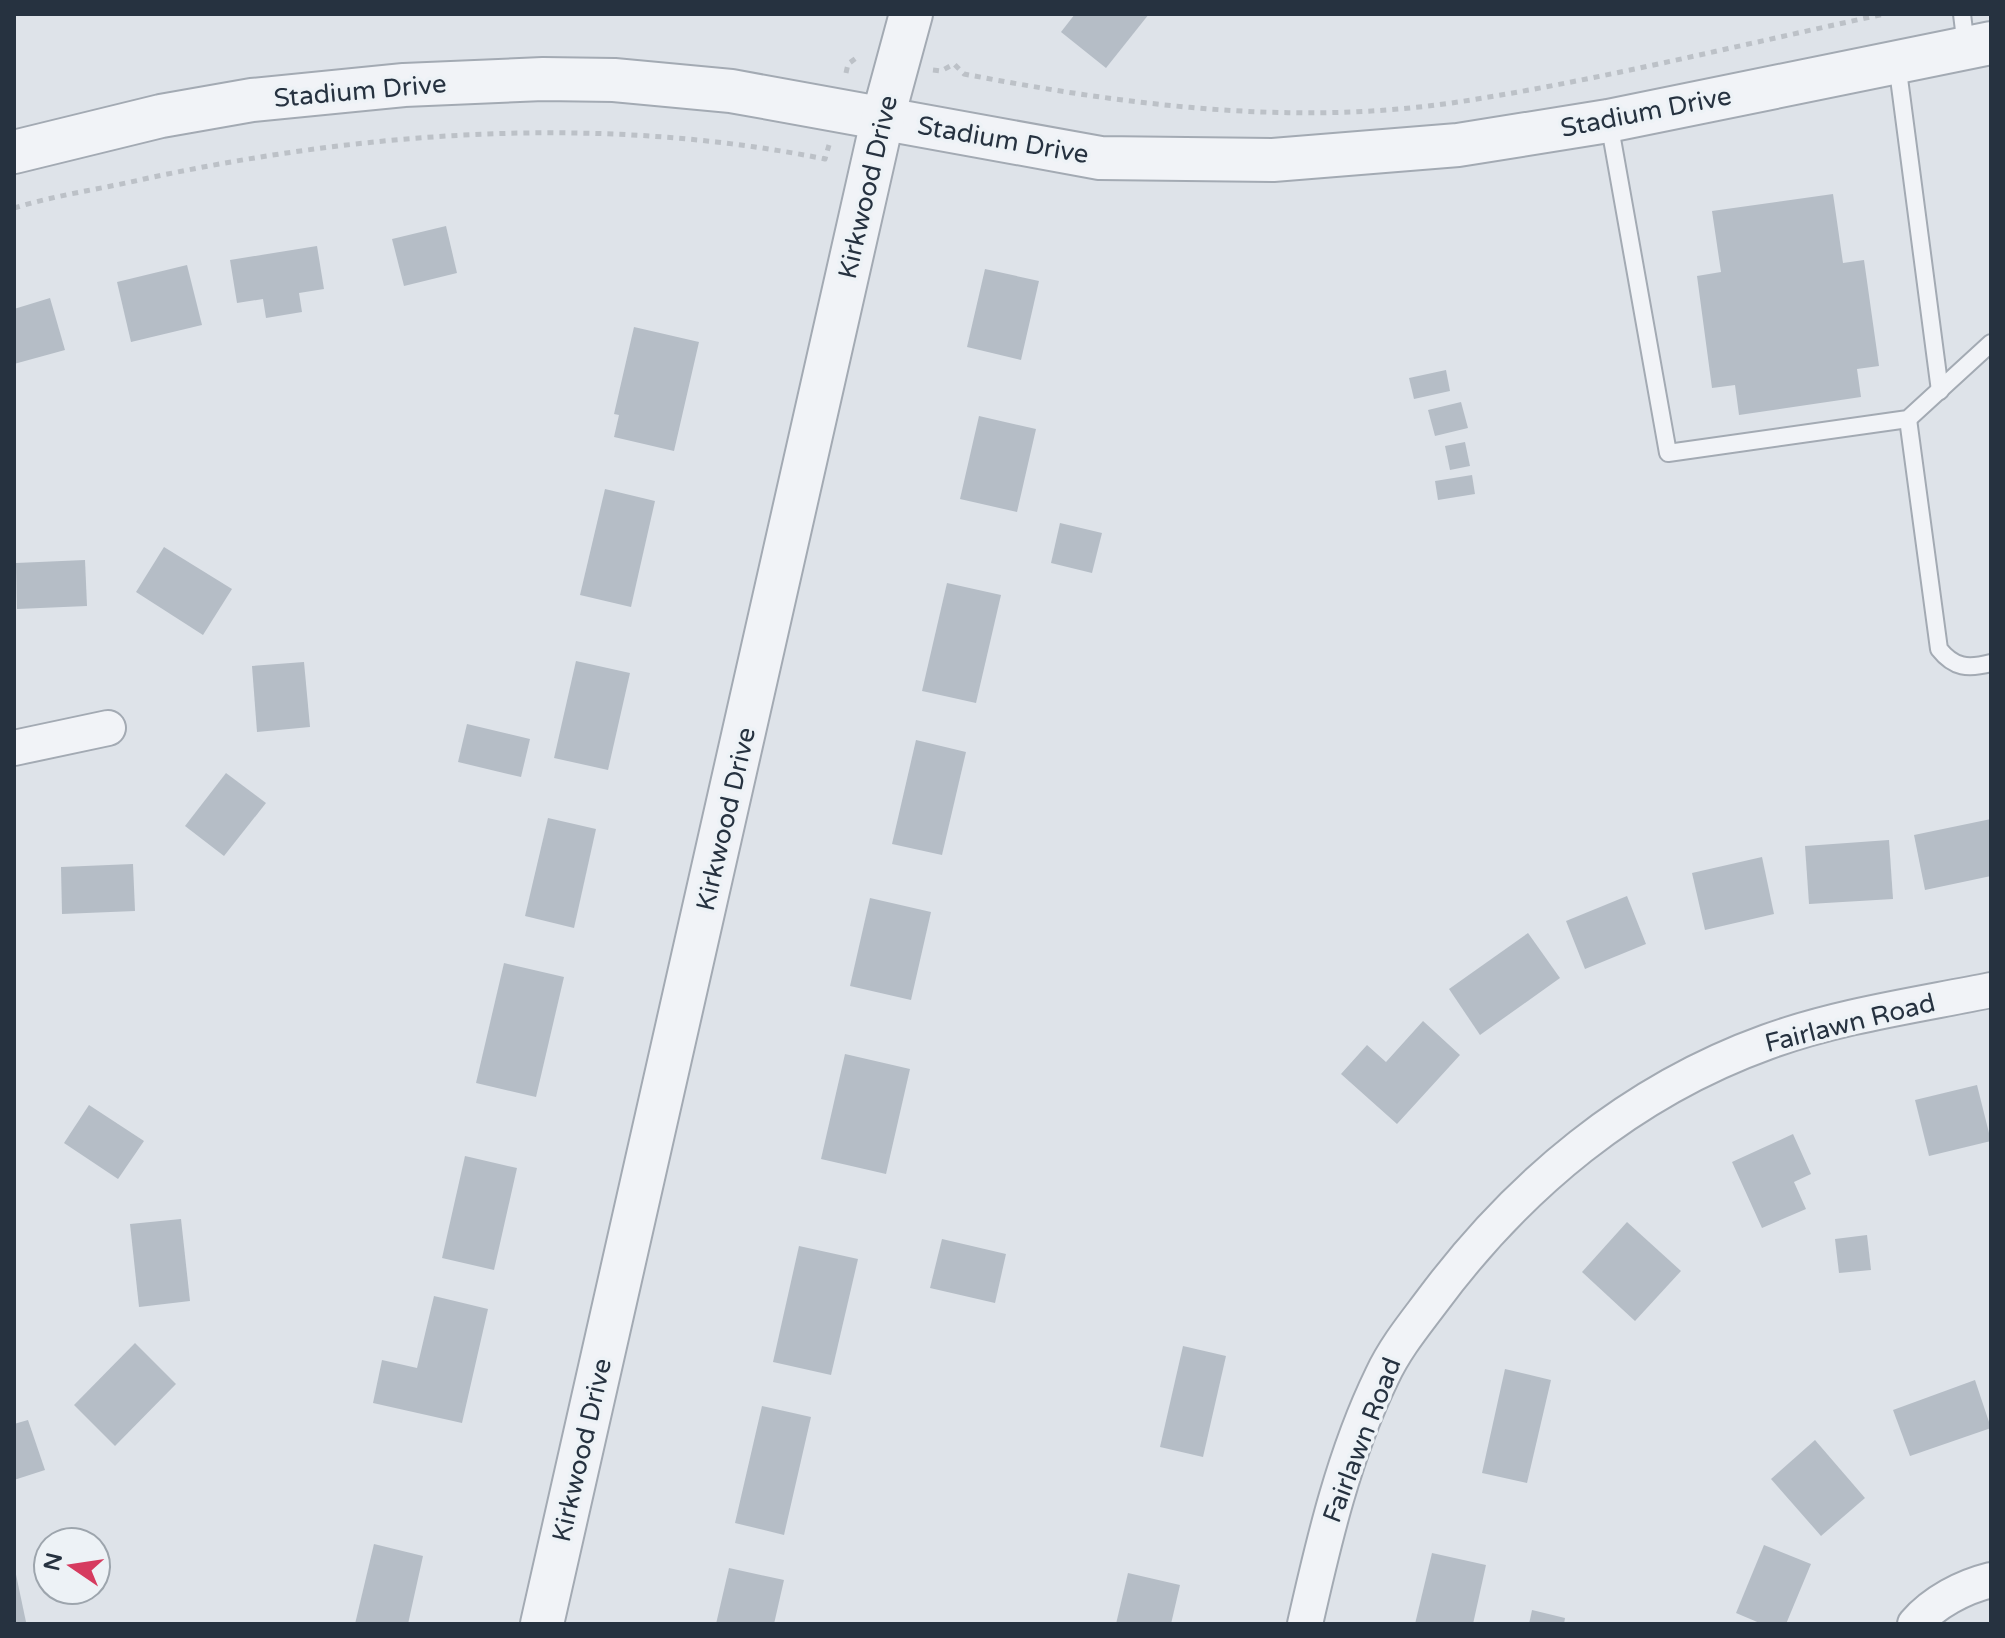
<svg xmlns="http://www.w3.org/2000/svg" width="2005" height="1638" font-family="'Varela Round',sans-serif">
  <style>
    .building { fill: #b5bdc6 }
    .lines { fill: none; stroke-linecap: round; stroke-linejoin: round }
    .service-casing { stroke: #a3aab3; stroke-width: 20 }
    .minor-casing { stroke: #a3aab3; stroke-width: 38 }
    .tertiary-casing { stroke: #a3aab3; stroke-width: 46 }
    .path { stroke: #bcc1c7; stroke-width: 5; stroke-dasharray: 6 6; stroke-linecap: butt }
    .service { stroke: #f1f3f7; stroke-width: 16 }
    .minor { stroke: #f1f3f7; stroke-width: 34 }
    .tertiary { stroke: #f1f3f7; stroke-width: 42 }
    .labels { text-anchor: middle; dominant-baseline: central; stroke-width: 7; stroke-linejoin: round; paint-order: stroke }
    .street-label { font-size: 26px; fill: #263240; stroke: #edf2f6 }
  </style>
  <rect width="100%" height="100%" fill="#dee3e9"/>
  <g class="building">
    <path d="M1075 14H1149L1106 68 1061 32Z"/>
    <path d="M1833 194 1843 263 1864 260 1879 366 1857 369 1861 397 1739 415 1735 385 1712 388 1697 276 1721 272 1712 211Z"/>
    <path d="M446 226 457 273 404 286 392 239Z"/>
    <path d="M317 246 324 289 299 293 302 312 266 318 263 299 237 303 230 260Z"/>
    <path d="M187 265 202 325 131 342 117 282Z"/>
    <path d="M985 269 1039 281 1021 360 967 347Z"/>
    <path d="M50 298 65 350 14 364V309Z"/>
    <path d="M634 327 699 342 674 451 614 437 619 415 614 414Z"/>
    <path d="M1446 370 1450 391 1414 399 1409 378Z"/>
    <path d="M1461 402 1468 428 1435 436 1428 410Z"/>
    <path d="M979 416 1036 429 1017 512 960 499Z"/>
    <path d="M1465 442 1470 466 1450 470 1445 446Z"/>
    <path d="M1472 475 1475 494 1438 500 1435 481Z"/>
    <path d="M605 489 655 501 631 607 580 595Z"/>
    <path d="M1060 523 1102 533 1092 573 1051 563Z"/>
    <path d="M164 547 232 589 203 635 136 592Z"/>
    <path d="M85 560 87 606 17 609 16 563Z"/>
    <path d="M947 583 1001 595 976 703 922 691Z"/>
    <path d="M576 661 630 673 608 770 554 758Z"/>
    <path d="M304 662 310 727 257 732 252 666Z"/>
    <path d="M467 724 530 739 521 777 458 762Z"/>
    <path d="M916 740 966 752 942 855 892 844Z"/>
    <path d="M226 773 266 803 224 856 185 826Z"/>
    <path d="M548 818 596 829 574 928 525 916Z"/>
    <path d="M1991 819V876L1925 890 1914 835Z"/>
    <path d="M1889 840 1893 899 1809 904 1805 846Z"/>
    <path d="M1762 857 1774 914 1705 930 1692 873Z"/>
    <path d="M133 864 135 911 62 914 61 867Z"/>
    <path d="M1627 896 1646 944 1585 969 1566 921Z"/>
    <path d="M870 898 931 912 911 1000 850 986Z"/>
    <path d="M1528 933 1560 978 1480 1035 1449 989Z"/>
    <path d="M504 963 564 977 536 1097 476 1083Z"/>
    <path d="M1423 1021 1460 1055 1397 1124 1341 1074 1367 1045 1386 1062Z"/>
    <path d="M845 1054 910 1069 886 1174 821 1159Z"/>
    <path d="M1977 1085 1991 1141 1929 1156 1915 1100Z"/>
    <path d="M89 1105 144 1141 118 1179 64 1143Z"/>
    <path d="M1793 1134 1811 1174 1794 1182 1806 1209 1762 1228 1732 1162Z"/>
    <path d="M465 1156 517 1168 494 1270 442 1258Z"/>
    <path d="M181 1219 190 1301 139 1307 130 1224Z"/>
    <path d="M1627 1222 1681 1271 1635 1321 1582 1272Z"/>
    <path d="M1867 1235 1871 1270 1839 1273 1835 1239Z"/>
    <path d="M942 1239 1006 1254 995 1303 930 1288Z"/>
    <path d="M799 1246 858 1259 831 1375 773 1362Z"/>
    <path d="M434 1296 488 1309 462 1423 373 1403 382 1360 417 1368Z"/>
    <path d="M135 1343 176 1384 115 1446 74 1405Z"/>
    <path d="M1183 1346 1226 1356 1203 1457 1160 1447Z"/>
    <path d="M1505 1369 1551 1380 1527 1483 1482 1473Z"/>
    <path d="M1975 1380 1991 1428 1910 1456 1893 1410Z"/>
    <path d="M762 1406 811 1417 784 1535 735 1523Z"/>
    <path d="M28 1420 45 1470 14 1480V1424Z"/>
    <path d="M1815 1440 1865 1498 1821 1536 1771 1479Z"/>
    <path d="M374 1544 423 1556 408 1624H355Z"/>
    <path d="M1764 1545 1811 1564 1786 1624H1762L1736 1613Z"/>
    <path d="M1432 1553 1486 1565 1473 1624H1415Z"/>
    <path d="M14 1565 26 1622 14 1624Z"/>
    <path d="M729 1568 784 1580 774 1624H716Z"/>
    <path d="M1128 1573 1180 1585 1171 1624H1116Z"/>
    <path d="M1532 1610 1565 1618 1564 1624H1529Z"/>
  </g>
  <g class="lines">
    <g class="service-casing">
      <g id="service">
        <path d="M1962 14 1966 47"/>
        <path d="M1897 63 1940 391"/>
        <path d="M1609 122 1668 453 1908 419 1991 343"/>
        <path d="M1908 419 1939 649C1954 668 1968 669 1991 663"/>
      </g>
    </g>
    <g class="minor-casing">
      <g id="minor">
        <path d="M14 748 108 728"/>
        <path d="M1305 1624C1324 1540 1344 1454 1382 1376 1395 1348 1414 1325 1432 1301 1518 1185 1631 1091 1767 1042 1838 1016 1917 1005 1991 990"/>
        <path d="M1915 1624C1934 1602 1963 1587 1991 1580"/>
      </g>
    </g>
    <g class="tertiary-casing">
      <g id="tertiary">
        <path d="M14 152 161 116 252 100 404 85 543 79 614 80 731 91 1100 158 1273 160 1458 145 1608 121 1991 43"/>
        <path d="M542 1624 883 117 911 14"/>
      </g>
    </g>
    <g class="path">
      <path d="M933 70 941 71 954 64 964 74C1126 105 1293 127 1458 102 1601 80 1743 44 1885 14"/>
      <path d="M846 73 848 64 859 56"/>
      <path d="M14 208C56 195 101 189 144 179 366 131 601 114 825 159L829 145"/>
    </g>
    <use href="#service" class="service"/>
    <use href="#minor" class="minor"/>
    <use href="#tertiary" class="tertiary"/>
  </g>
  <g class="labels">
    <g class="street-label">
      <text transform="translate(360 91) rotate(-5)">Stadium Drive</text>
      <text transform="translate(1646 112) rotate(-11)">Stadium Drive</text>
      <text transform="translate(1003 140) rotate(10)">Stadium Drive</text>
      <text transform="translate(868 187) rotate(-77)">Kirkwood Drive</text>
      <text transform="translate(726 819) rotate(-77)">Kirkwood Drive</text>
      <text transform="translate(1850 1023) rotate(-14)">Fairlawn Road</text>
      <text transform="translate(1362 1440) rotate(-69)">Fairlawn Road</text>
      <text transform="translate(582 1450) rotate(-77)">Kirkwood Drive</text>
    </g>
  </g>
  <rect width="2005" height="1638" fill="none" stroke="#263240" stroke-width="32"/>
  <g transform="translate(72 1566) rotate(283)"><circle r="38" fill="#edf2f6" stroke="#9da5ad" stroke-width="2"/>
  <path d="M0-6L14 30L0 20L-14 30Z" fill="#d63b5f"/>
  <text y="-12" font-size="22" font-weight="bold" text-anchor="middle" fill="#263240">N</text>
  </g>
</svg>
